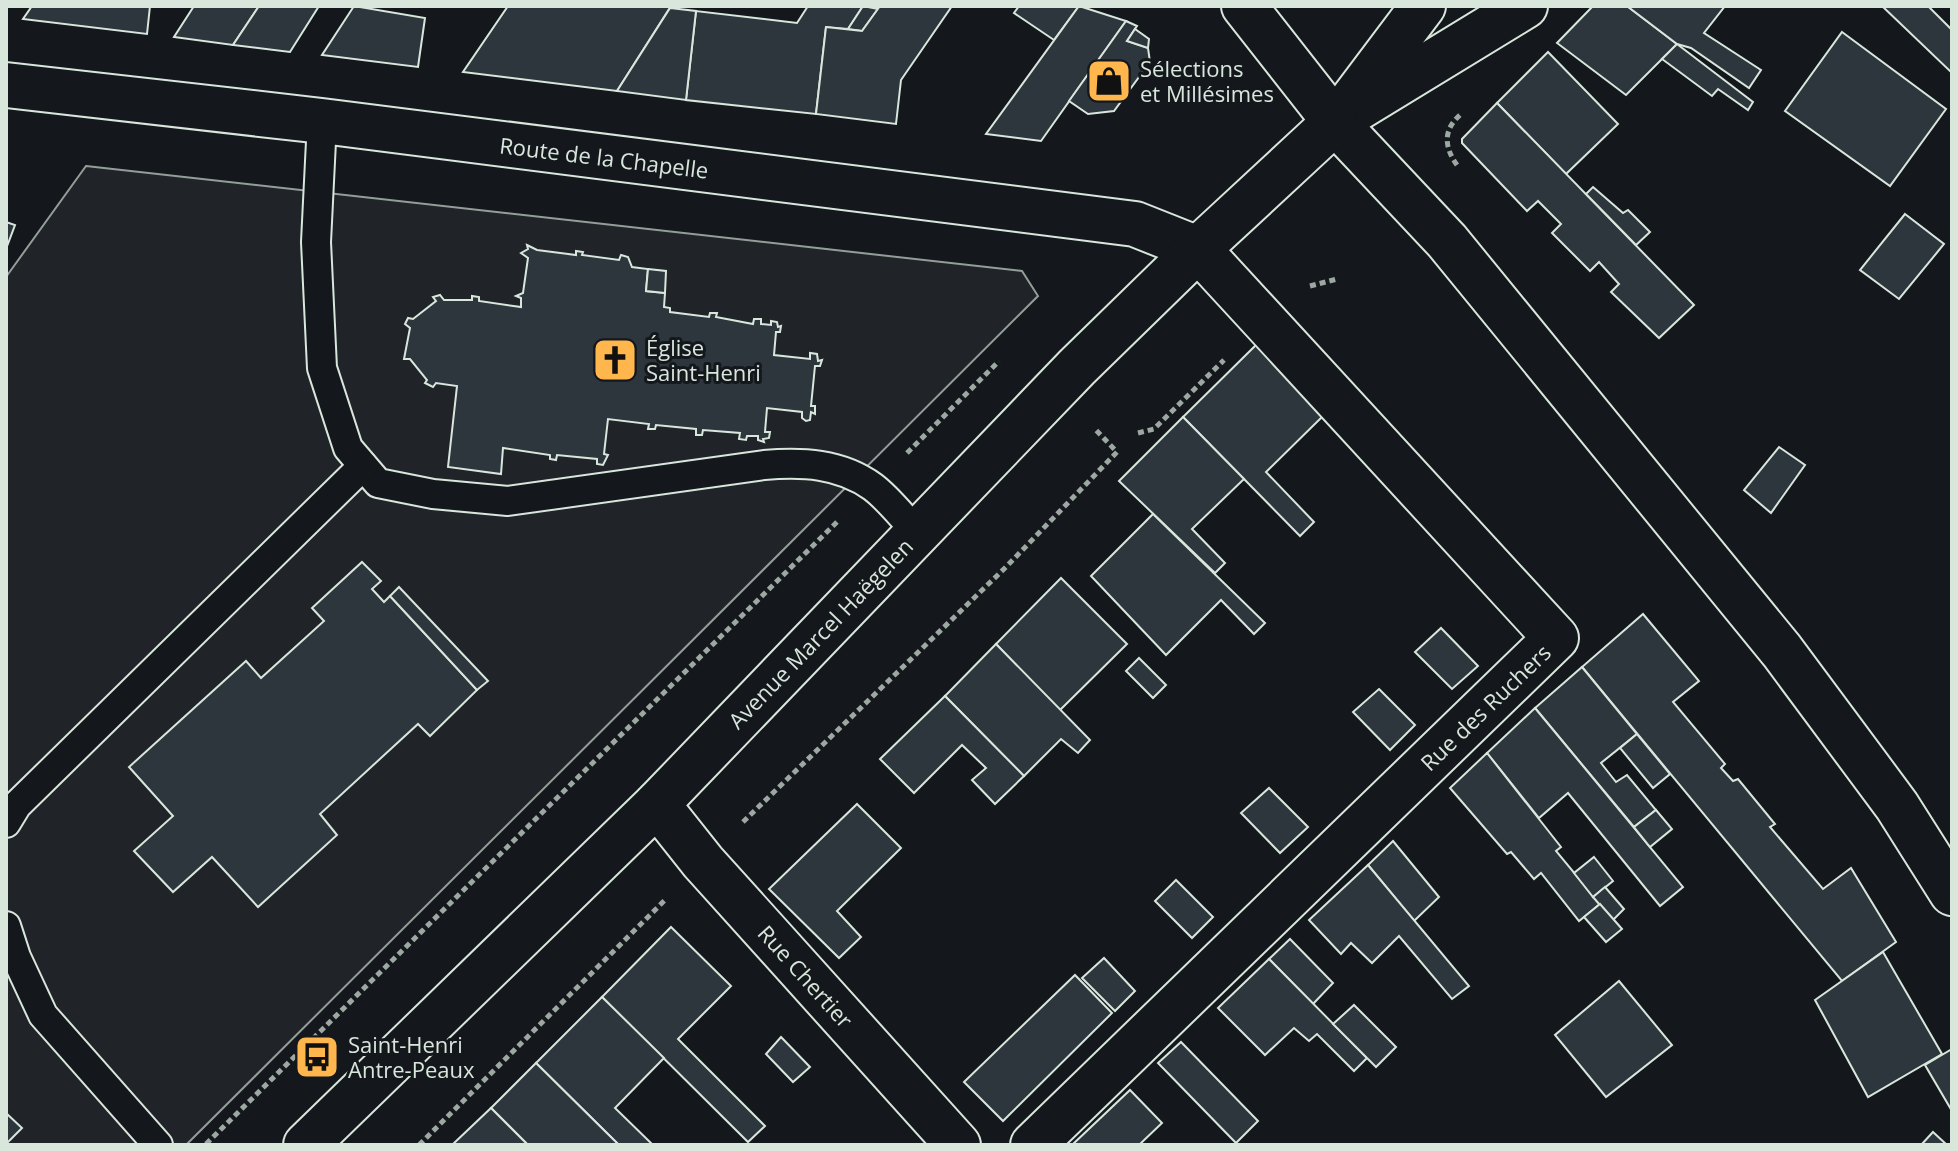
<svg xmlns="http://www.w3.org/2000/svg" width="1958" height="1151" font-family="'Open Sans',sans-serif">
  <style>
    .green { fill: #202428; stroke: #939e99; stroke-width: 2 }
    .building { fill: #2c363c; stroke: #d8e6dc; stroke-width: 2 }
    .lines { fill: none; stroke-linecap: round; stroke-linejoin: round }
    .lane-casing { stroke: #d8e6dc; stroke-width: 32 }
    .street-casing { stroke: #d8e6dc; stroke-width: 48 }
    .secondary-casing { stroke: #d8e6dc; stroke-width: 48 }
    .primary-casing { stroke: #d8e6dc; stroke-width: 48 }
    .path { stroke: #9da8a2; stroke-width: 5; stroke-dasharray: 6 4; stroke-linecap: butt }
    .lane { stroke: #14181c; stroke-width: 28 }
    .street { stroke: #14181c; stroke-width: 44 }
    .secondary { stroke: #14181c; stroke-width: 44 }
    .primary { stroke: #14181c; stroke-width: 44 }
    .labels { text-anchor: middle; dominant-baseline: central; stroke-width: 6; stroke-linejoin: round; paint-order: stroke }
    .poi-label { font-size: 22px; fill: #d8e6dc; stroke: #14181c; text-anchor: start }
    .street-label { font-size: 22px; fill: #d8e6dc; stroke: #14181c }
  </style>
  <rect width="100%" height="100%" fill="#14181c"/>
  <path class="green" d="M86 166 1022 271 1038 296 186 1145H6V277Z"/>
  <g class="building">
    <path d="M32 6H150L147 34 23 19Z"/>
    <path d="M194 6H259L233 45 174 37Z"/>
    <path d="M259 6H319L290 52 233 45Z"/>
    <path d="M354 6 425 18 418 67 322 55Z"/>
    <path d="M508 6H671L617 91 463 72Z"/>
    <path d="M808 6H863L848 29 826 27 816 114 686 100 696 11 797 23Z"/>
    <path d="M863 6 878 9 862 31 848 29Z"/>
    <path d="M880 6H952L901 80 896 124 816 114 826 27 862 31Z"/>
    <path d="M1019 6H1079L1054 40 1014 13Z"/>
    <path d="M1079 6 1126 21 1041 141 986 134Z"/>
    <path d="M1593 6H1627L1677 44 1626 95 1557 43Z"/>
    <path d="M1627 6H1725L1704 33 1761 70 1749 88 1691 48 1677 44Z"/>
    <path d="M1882 6H1928L1952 30V73Z"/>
    <path d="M670 8 696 11 686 100 617 91Z"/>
    <path d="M1126 21 1137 26 1127 41 1148 48 1150 62 1114 111 1088 114 1069 101Z"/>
    <path d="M1135 29 1149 39 1148 48 1127 41Z"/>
    <path d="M1842 32 1946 109 1890 186 1785 111Z"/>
    <path d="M1677 44 1753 102 1748 110 1718 89 1712 96 1662 59Z"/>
    <path d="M1548 52 1618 124 1566 174 1497 103Z"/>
    <path d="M1497 103 1694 305 1659 338 1611 292 1619 284 1599 262 1590 271 1552 233 1561 224 1538 201 1527 211 1462 143V139Z"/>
    <path d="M1593 187 1623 213 1628 210 1650 232 1636 245 1586 194Z"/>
    <path d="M1905 214 1944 244 1899 299 1860 270Z"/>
    <path d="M6 222 15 225 6 249Z"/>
    <path d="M527 245 537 250 576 255V251L583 252 582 255 619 260 621 255 628 257 632 267 648 269 646 291 665 293 664 307 670 308V312L709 317 710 313H717L716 317 753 324 754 319H761V324L771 325V321L777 322 778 327 781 326 780 332H776L774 355 810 359V353L817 354 818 361 822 360 820 366H815L811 406H815V414L811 412 810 420 806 421 802 418V412L767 408 765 432H770L769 438 763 439 764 442 758 440V436H747L746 440 739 439 740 433 703 430 702 435H696V429L656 425 655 429H648L649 424 608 419 604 454 608 455 603 465 597 464V459L557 455 556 460 550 459V455L503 448 501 474 448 467 457 386 436 383 433 387 425 383 427 380 410 359H404L410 328 405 324 408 318 413 319 436 301 433 297 440 295 444 300H472V296L479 297V301L521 307V298L516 296 523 293 528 258 521 253 528 249Z"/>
    <path d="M648 269 666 271 665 293 646 291Z"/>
    <path d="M1256 345 1323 416 1266 472 1314 522 1300 536 1183 417Z"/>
    <path d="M1183 417 1244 479 1192 529 1225 563 1215 573 1119 481Z"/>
    <path d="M1779 447 1805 465 1771 513 1744 490Z"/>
    <path d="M1153 514 1265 623 1254 634 1221 600 1166 655 1091 576Z"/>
    <path d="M362 562 381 581 372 589 384 602 390 596 477 690 430 736 418 724 320 814 337 835 258 907 212 857 173 892 134 851 173 816 129 767 246 661 261 678 324 621 312 608Z"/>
    <path d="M1061 578 1127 644 1059 711 996 644Z"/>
    <path d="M399 587 488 681 477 690 390 596Z"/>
    <path d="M1643 614 1699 681 1673 702 1725 764 1721 768 1733 781 1738 779 1775 824 1770 827 1823 889 1851 868 1896 942 1842 981 1582 667Z"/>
    <path d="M1441 628 1478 666 1452 689 1415 652Z"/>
    <path d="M996 644 1090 740 1078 753 1061 739 1024 776 945 696Z"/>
    <path d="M1139 658 1166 685 1153 698 1126 671Z"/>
    <path d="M1582 667 1637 734 1601 763 1616 782 1627 775 1656 810 1634 827 1535 708Z"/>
    <path d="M1379 689 1415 725 1390 750 1353 712Z"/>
    <path d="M945 696 1024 776 995 804 972 780 986 768 962 745 914 793 880 759Z"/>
    <path d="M1535 708 1683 887 1660 906 1568 793 1539 818 1487 753Z"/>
    <path d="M1637 734 1670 774 1653 788 1620 748Z"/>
    <path d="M1487 753 1561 847 1556 851 1600 904 1579 921 1541 873 1534 879 1511 852 1507 854 1450 788Z"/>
    <path d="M1269 788 1308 827 1280 853 1241 813Z"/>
    <path d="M857 804 901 848 837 911 861 937 839 958 769 889Z"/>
    <path d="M1656 810 1672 829 1650 847 1634 827Z"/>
    <path d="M1393 841 1439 897 1414 921 1368 865Z"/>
    <path d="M1594 857 1613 881 1593 897 1574 873Z"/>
    <path d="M1368 865 1469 986 1452 999 1399 936 1372 963 1351 943 1341 954 1309 920Z"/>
    <path d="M1176 880 1213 917 1192 938 1155 901Z"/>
    <path d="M1605 887 1624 909 1613 920 1593 897Z"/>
    <path d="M1600 904 1622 929 1606 942 1584 917Z"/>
    <path d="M671 927 731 986 678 1039 765 1126 748 1142 602 997Z"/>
    <path d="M1290 939 1333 983 1313 1004 1269 959Z"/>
    <path d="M1883 952 1942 1054 1868 1097 1815 1000Z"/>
    <path d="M1104 958 1135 991 1115 1011 1082 978Z"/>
    <path d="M1269 959 1367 1058 1354 1071 1317 1034 1309 1041 1294 1028 1265 1055 1218 1008Z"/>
    <path d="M1075 975 1112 1013 1003 1121 964 1082Z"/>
    <path d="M1619 981 1672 1045 1606 1097 1555 1035Z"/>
    <path d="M602 997 664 1058 615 1108 653 1145H619L536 1063Z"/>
    <path d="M1354 1005 1396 1047 1376 1067 1333 1024Z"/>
    <path d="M781 1037 810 1067 793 1082 766 1054Z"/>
    <path d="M1181 1042 1258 1121 1236 1143 1158 1063Z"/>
    <path d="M1952 1049V1111L1925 1065Z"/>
    <path d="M536 1063 619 1145H528L491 1108Z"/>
    <path d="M1130 1090 1162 1123 1139 1145H1072Z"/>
    <path d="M491 1108 528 1145H452Z"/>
    <path d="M6 1113 22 1128 6 1144Z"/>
    <path d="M1933 1132 1947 1145H1921Z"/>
  </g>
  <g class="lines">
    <g class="lane-casing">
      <g id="lane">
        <path d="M322 121 316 242 322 368 348 448 378 483 433 494 508 501 764 465C802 462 840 463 873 487 889 499 903 518 917 532"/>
        <path d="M6 823 17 805 363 466"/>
        <path d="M6 926 16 957 43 1015 158 1145"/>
      </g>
    </g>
    <g class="street-casing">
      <g id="street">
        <path d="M657 804 703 862 958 1145"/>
        <path d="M1033 1145 1556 638 1198 249"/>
      </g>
    </g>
    <g class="secondary-casing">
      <g id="secondary">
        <path d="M6 85 322 121 1135 224 1198 249"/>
        <path d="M1350 103 1423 6"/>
        <path d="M1335 122 1525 6"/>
      </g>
    </g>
    <g class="primary-casing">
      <g id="primary">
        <path d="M1244 6 1335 122 1447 241 1782 651 1897 806 1952 893"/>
        <path d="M306 1145 657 804 1077 367 1198 249 1335 122"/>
      </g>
    </g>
    <g class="path">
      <path d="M1457 165C1444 147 1443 130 1460 115"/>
      <path d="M1310 286 1337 279"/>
      <path d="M1138 433 1154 429 1224 360"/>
      <path d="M907 453 999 361"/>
      <path d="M743 822 1006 567 1117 452 1095 429"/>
      <path d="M206 1144 837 522"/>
      <path d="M419 1145 665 900"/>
    </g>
    <use href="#lane" class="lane"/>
    <use href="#street" class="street"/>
    <use href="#secondary" class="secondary"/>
    <use href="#primary" class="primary"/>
  </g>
  <defs>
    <g id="shop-square" transform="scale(2.3)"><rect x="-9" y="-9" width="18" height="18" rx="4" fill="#ffb74d" stroke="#14181c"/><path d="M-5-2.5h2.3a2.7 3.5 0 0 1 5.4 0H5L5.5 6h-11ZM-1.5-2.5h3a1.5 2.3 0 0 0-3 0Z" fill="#111"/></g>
    <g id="church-square" transform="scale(2.3)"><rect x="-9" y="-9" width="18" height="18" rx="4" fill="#ffb74d" stroke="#14181c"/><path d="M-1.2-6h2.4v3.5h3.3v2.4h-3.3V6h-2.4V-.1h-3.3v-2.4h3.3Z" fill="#111"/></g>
    <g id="bus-square" transform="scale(2.3)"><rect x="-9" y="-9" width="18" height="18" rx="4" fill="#ffb74d" stroke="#14181c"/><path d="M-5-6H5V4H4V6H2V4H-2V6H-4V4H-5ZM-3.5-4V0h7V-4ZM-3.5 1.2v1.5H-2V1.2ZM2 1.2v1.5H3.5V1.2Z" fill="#111"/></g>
  </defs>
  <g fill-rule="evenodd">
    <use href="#shop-square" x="1109" y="81"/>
    <use href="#church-square" x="615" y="360"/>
    <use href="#bus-square" x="317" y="1057"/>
  </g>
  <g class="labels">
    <g class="poi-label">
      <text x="1140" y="68">Sélections<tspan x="1140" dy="25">et Millésimes</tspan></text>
      <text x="646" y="347">Église<tspan x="646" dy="25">Saint-Henri</tspan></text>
      <text x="348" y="1044">Saint-Henri<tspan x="348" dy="25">Antre-Peaux</tspan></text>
    </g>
    <g class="street-label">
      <text transform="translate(604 157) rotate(7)">Route de la Chapelle</text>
      <text transform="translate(820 633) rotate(-46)">Avenue Marcel Haëgelen</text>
      <text transform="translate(1485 707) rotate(-44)">Rue des Ruchers</text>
      <text transform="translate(806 976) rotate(48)">Rue Chertier</text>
    </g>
  </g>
  <rect width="1958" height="1151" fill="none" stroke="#d8e6dc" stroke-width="16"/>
</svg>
